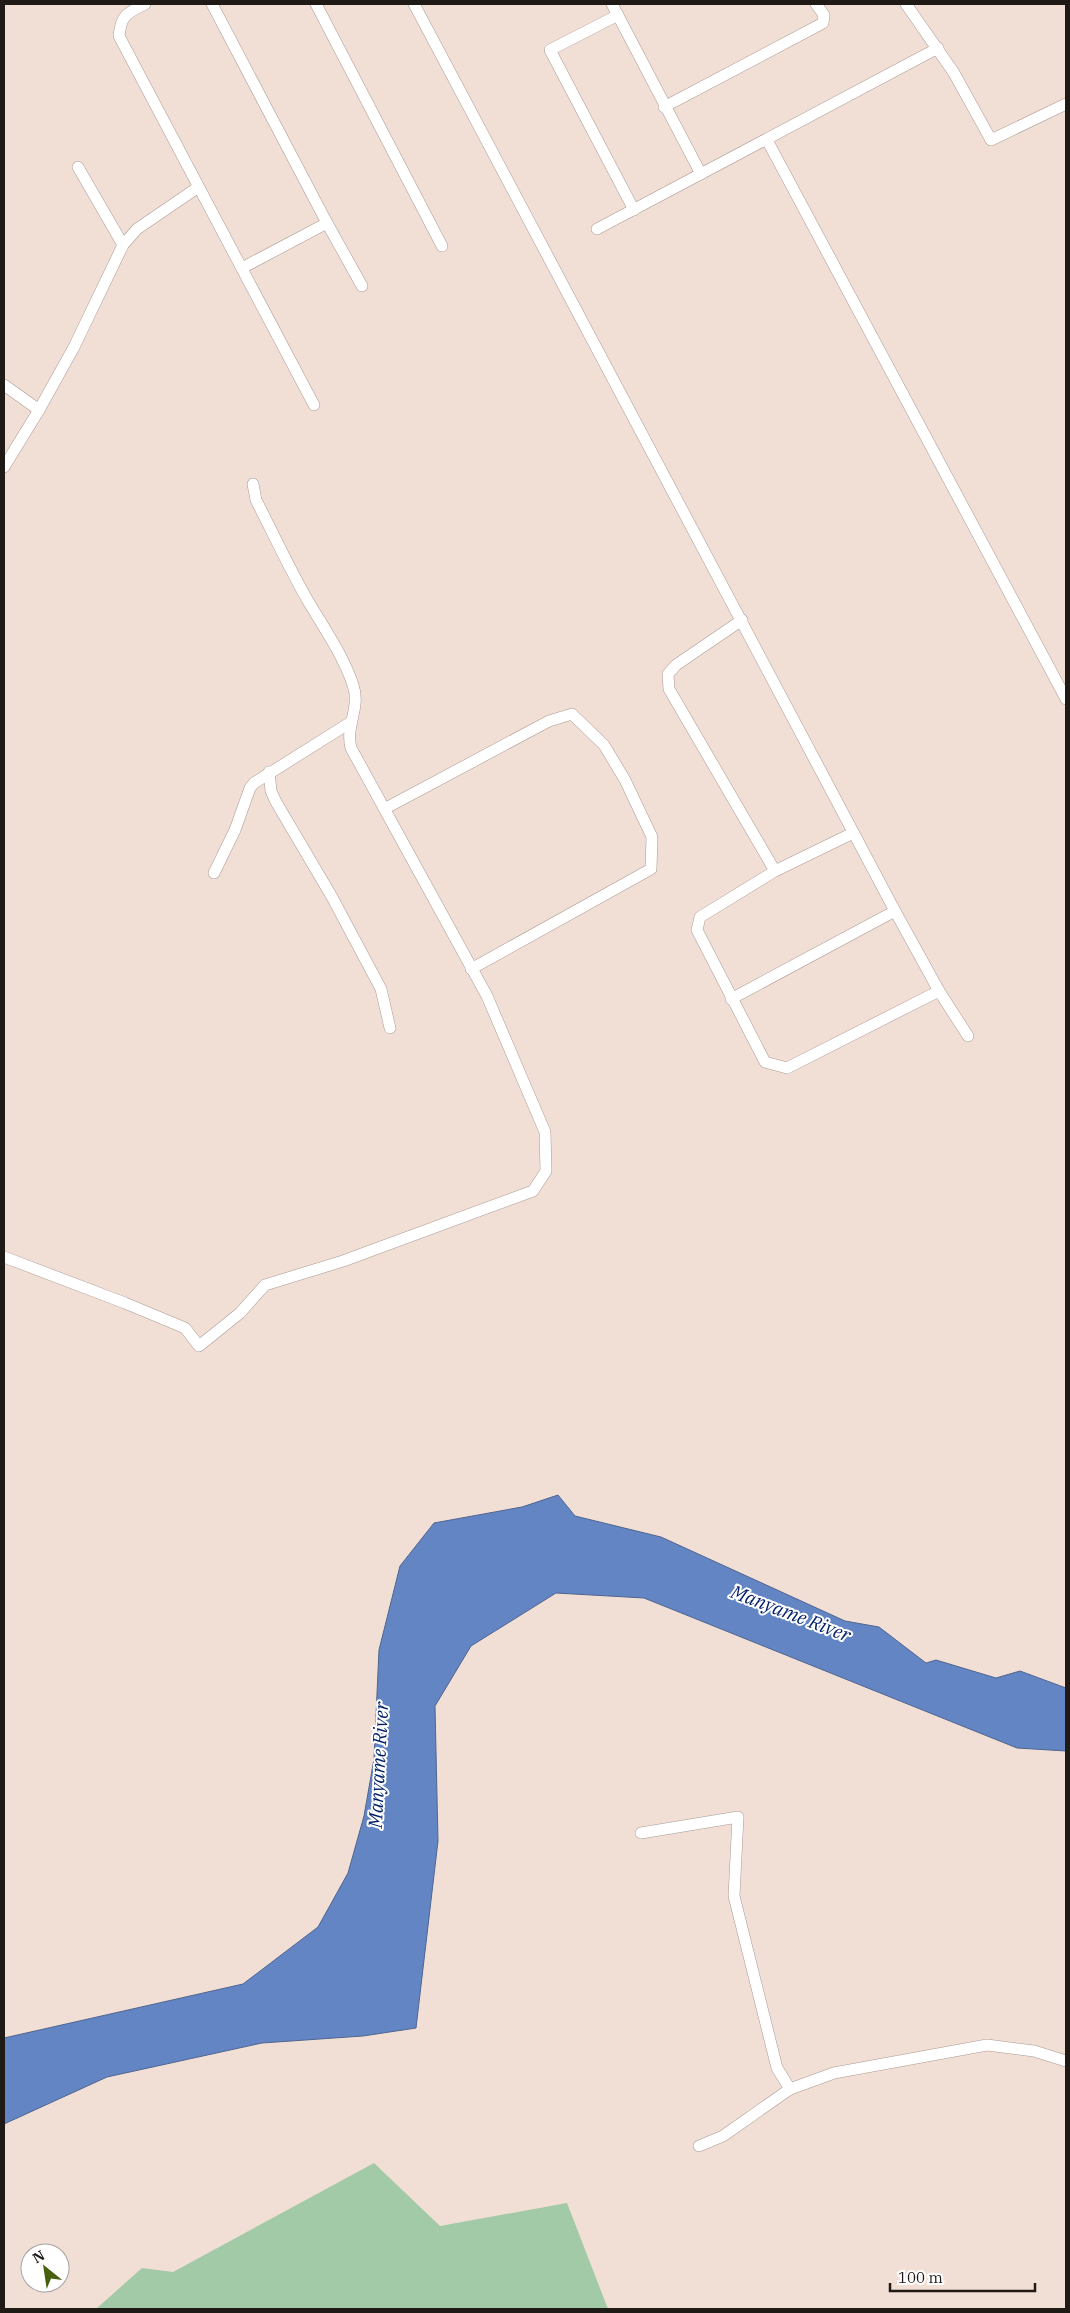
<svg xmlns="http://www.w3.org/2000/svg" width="1070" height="2313" font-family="'IBM Plex Serif',serif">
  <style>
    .green { fill: #a2caa6 }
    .water { fill: #6385c4; stroke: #4f6590 }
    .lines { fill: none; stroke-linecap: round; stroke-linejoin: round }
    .minor-casing { stroke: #ab9a92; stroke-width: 12 }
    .minor { stroke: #fff; stroke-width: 11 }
    .labels { text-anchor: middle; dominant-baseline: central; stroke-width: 4; stroke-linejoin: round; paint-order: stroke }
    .water-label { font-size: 19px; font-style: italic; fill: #001f69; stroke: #fff }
  </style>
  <rect width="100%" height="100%" fill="#f1dfd6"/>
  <path class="green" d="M374 2163 440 2226 567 2203 608 2309H96L142 2268 173 2272Z"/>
  <path class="water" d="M558 1495 575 1516 661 1537 845 1621 879 1627 926 1663 936 1660 996 1678 1020 1671 1066 1688V1751L1017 1748 644 1598 556 1593 471 1646 435 1706 438 1841 416 2028 363 2036 262 2043 107 2077 4 2124V2038L243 1984 318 1927 348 1873 364 1816 374 1759 379 1650 400 1566 434 1523 522 1507Z"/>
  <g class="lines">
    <g class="minor-casing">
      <g id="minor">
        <path d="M145 4C127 13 121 15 119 36L314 405"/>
        <path d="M212 4 327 223 362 286"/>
        <path d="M316 4 442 246"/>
        <path d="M414 4 895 911 939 991 968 1036"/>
        <path d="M612 4 701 174"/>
        <path d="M906 4 954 73 991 140 1066 104"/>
        <path d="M618 15 550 50 634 210"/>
        <path d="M664 107 823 23 824 15 816 4"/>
        <path d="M767 140 1066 699"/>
        <path d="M78 167 123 245"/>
        <path d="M597 229 938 48"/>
        <path d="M242 268 327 223"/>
        <path d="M4 385 39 410"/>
        <path d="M4 467 39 410 74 347 123 245 137 229 197 188"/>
        <path d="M742 620 676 665 668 674 669 689 775 871"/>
        <path d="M269 772 271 791 276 802 332 897 381 989 390 1028"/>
        <path d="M386 808 549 721 572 714 604 745 625 780 652 837 651 869 471 969"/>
        <path d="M853 833 775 871 700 917 697 930 765 1062 787 1068 939 991"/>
        <path d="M214 873 235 830 250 788 254 783 351 722"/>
        <path d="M731 999 895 911"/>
        <path d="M4 1257 125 1303 185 1328 199 1346 240 1313 265 1285 343 1261 533 1191 546 1171 545 1132 487 996 351 748C345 726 361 708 353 685 343 655 324 628 308 601 289 568 273 533 256 500L253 484"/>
        <path d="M641 1833 738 1817 734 1896 777 2068 790 2089"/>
        <path d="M699 2146 723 2136 790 2089 834 2073 987 2045 1034 2051 1066 2061"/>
      </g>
    </g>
    <use href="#minor" class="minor"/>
  </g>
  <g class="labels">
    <g class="water-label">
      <text transform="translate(791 1613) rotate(21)">Manyame River</text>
      <text transform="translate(378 1765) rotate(-87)">Manyame River</text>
    </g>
  </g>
  <rect width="1070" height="2313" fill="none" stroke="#201a17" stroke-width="10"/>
  <g transform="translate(45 2268) rotate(330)"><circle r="24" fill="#ffffff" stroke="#a6a3a2"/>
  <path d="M0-4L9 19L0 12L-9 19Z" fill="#46600e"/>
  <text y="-8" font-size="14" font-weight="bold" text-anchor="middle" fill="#201a17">N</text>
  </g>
  <path d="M890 2283v8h145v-8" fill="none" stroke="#201a17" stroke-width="2.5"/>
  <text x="898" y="2283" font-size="15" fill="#201a17" stroke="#ffffff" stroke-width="4" paint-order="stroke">100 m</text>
</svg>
